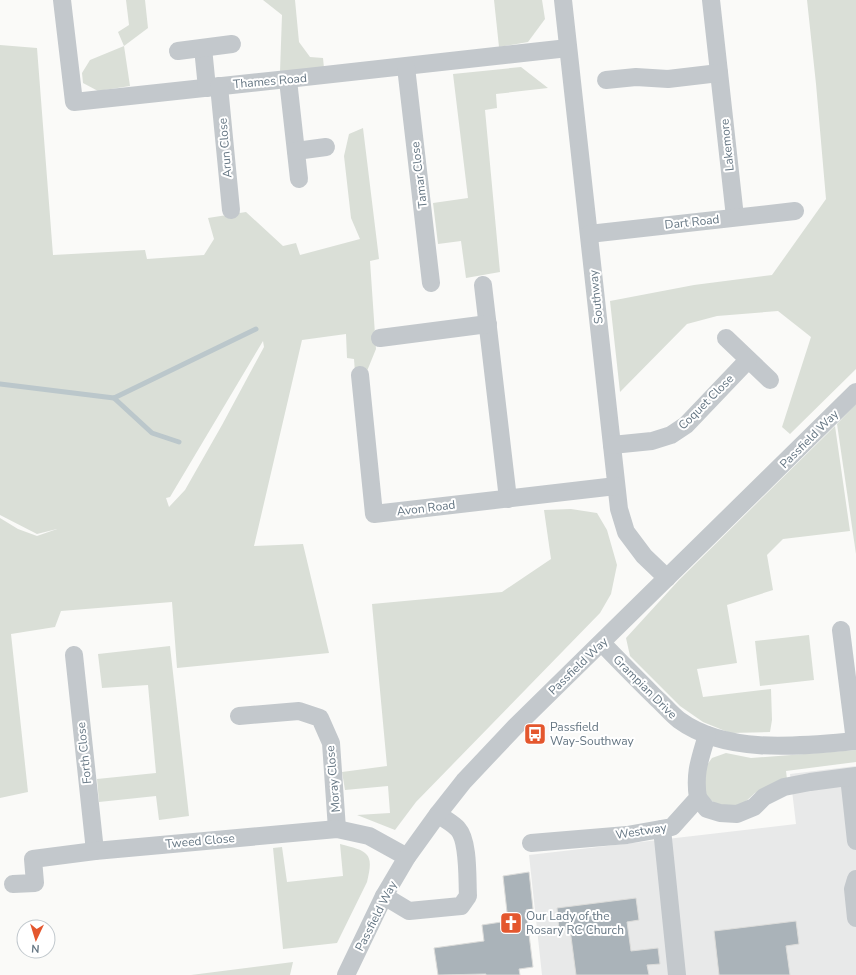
<svg xmlns="http://www.w3.org/2000/svg" width="856" height="975" font-family="'Nunito Sans',sans-serif">
  <style>
    .built { fill: #e8e9e9 }
    .green { fill: #dadfd7; fill-rule: evenodd }
    .lines { fill: none; stroke-linecap: round; stroke-linejoin: round }
    .stream { stroke: #bbc7cb; stroke-width: 5 }
    .building { fill: #aab3b9; stroke: #dcdcda }
    .minor { stroke: #c3c8cc; stroke-width: 18 }
    .labels { text-anchor: middle; dominant-baseline: central; stroke-width: 4; stroke-linejoin: round; paint-order: stroke }
    .street-label { font-size: 12px; fill: #657683; stroke: #fff }
    .poi-label { font-size: 12px; fill: #657683; stroke: #fff; text-anchor: start }
  </style>
  <rect width="100%" height="100%" fill="#fafaf8"/>
  <path class="built" d="M856 766V975H542L529 855 796 824 790 774Z"/>
  <g class="green">
    <path d="M126 0H145L148 28 124 46 130 86 98 91 83 83 82 73 90 60 124 46 118 32 129 25Z"/>
    <path d="M263 0H295L299 42 310 57 323 58 324 68 280 72 282 15Z"/>
    <path d="M494 0H542L545 19 528 42 499 47Z"/>
    <path d="M807 0H856V369L790 434 782 427 811 337 778 311 717 316 687 324 620 392 610 301 694 285 772 275 826 199 816 84Z"/>
    <path d="M0 45 37 48 53 255 145 250 147 259 204 255 214 239 208 218 246 212 283 246 296 243 300 255 360 239 351 218 344 156 349 134 363 128 379 259 370 261 376 349 367 371 355 373 354 359 347 358 346 334 302 340 254 546 303 544 329 653 177 668 172 602 61 611 55 627 11 634 28 792 0 798V518L18 529 37 536 57 529 37 534 0 515ZM263 341 264 347 222 425 185 490 169 507 166 498 170 497Z"/>
    <path d="M521 67 548 88 496 94 497 108 485 110 500 272 466 278 461 241 438 244 433 203 468 198 453 74Z"/>
    <path d="M856 404V554L837 424Z"/>
    <path d="M835 426 850 531 783 539 767 555 773 590 727 605 737 663 697 669 703 697 771 689 772 720 770 732 730 733 703 722 680 706 630 656 626 638 679 580Z"/>
    <path d="M571 509 597 513 607 530 617 565 611 594 600 613 416 802 395 830 357 815 390 813 388 786 345 790 342 772 387 766 372 604 502 592 551 559 544 510Z"/>
    <path d="M809 635 814 680 760 686 755 641Z"/>
    <path d="M170 646 189 816 159 820 156 796 99 802 97 779 156 773 148 685 102 688 98 654Z"/>
    <path d="M856 750V762L786 771 787 779 755 793 744 803 723 809 704 795V769L712 758 726 753 751 758Z"/>
    <path d="M340 844C367 851 375 852 367 882L337 943 283 949 273 848 282 847 287 882 343 876Z"/>
    <path d="M293 962 290 975H191Z"/>
  </g>
  <g class="lines">
    <g class="stream">
      <path d="M0 384 114 398 256 329"/>
      <path d="M114 398 152 433 179 442"/>
    </g>
  </g>
  <g class="building">
    <path d="M529 872 533 909 526 910 533 967 519 969 520 975H486V974L438 975 434 948 484 941 482 925 508 921 503 876Z"/>
    <path d="M636 898 639 920 627 922 631 951 658 948 660 964 647 965 649 975H576L570 929 559 930 557 908Z"/>
    <path d="M796 921 799 944 786 946 790 975H719L714 931Z"/>
  </g>
  <g class="lines">
    <g class="minor">
      <path d="M62 0 74 102C239 84 403 67 568 48"/>
      <path d="M563 0 619 509 626 532 644 556 667 578"/>
      <path d="M711 0 735 217"/>
      <path d="M203 48 207 88"/>
      <path d="M178 51 232 44"/>
      <path d="M406 67 431 283"/>
      <path d="M288 80 299 179"/>
      <path d="M606 80 636 77 668 79 719 73"/>
      <path d="M219 86 231 210"/>
      <path d="M296 151 326 147"/>
      <path d="M589 234 795 211"/>
      <path d="M483 285 508 499"/>
      <path d="M380 338 488 324"/>
      <path d="M726 338 770 380"/>
      <path d="M360 375 374 514 616 486"/>
      <path d="M612 445 652 441 671 435 686 425 748 360"/>
      <path d="M841 630 855 741"/>
      <path d="M602 643C619 661 637 679 655 697 663 704 671 714 679 720 727 755 801 746 856 741"/>
      <path d="M74 655 95 851"/>
      <path d="M239 716 299 711 320 718 331 743 337 829"/>
      <path d="M849 777 856 841"/>
      <path d="M698 798 707 809 720 813 737 814 754 807 764 797 784 787 810 782 856 776"/>
      <path d="M662 829 677 975"/>
      <path d="M531 843 627 835 672 827 698 798C694 773 700 759 707 735"/>
      <path d="M856 879 853 889 856 918"/>
      <path d="M13 884 35 883 33 859 95 851 337 829 369 836 407 857"/>
      <path d="M384 896 409 911 461 906 468 896C467 879 469 841 458 829 453 823 444 819 438 814"/>
      <path d="M346 975 384 896 407 857 438 814 464 781 515 727 856 392"/>
    </g>
  </g>
  <defs>
    <g id="bus-square" transform="scale(1.15)"><rect x="-9" y="-9" width="18" height="18" rx="4" fill="#e4572e" stroke="#fff"/><path d="M-5-6H5V4H4V6H2V4H-2V6H-4V4H-5ZM-3.5-4V0h7V-4ZM-3.5 1.2v1.5H-2V1.2ZM2 1.2v1.5H3.5V1.2Z" fill="#fff"/></g>
    <g id="church-square" transform="scale(1.15)"><rect x="-9" y="-9" width="18" height="18" rx="4" fill="#e4572e" stroke="#fff"/><path d="M-1.2-6h2.4v3.5h3.3v2.4h-3.3V6h-2.4V-.1h-3.3v-2.4h3.3Z" fill="#fff"/></g>
  </defs>
  <g fill-rule="evenodd">
    <use href="#bus-square" x="535" y="734"/>
    <use href="#church-square" x="511" y="923"/>
  </g>
  <g class="labels">
    <g class="street-label">
      <text transform="translate(270 81) rotate(-5)">Thames Road</text>
      <text transform="translate(727 145) rotate(-96)">Lakemore</text>
      <text transform="translate(225 148) rotate(-95)">Arun Close</text>
      <text transform="translate(419 175) rotate(-97)">Tamar Close</text>
      <text transform="translate(692 222) rotate(-6)">Dart Road</text>
      <text transform="translate(596 297) rotate(-96)">Southway</text>
      <text transform="translate(706 402) rotate(-45)">Coquet Close</text>
      <text transform="translate(809 439) rotate(-45)">Passfield Way</text>
      <text transform="translate(426 508) rotate(-7)">Avon Road</text>
      <text transform="translate(578 666) rotate(-44)">Passfield Way</text>
      <text transform="translate(645 687) rotate(45)">Grampian Drive</text>
      <text transform="translate(84 753) rotate(-96)">Forth Close</text>
      <text transform="translate(333 779) rotate(-95)">Moray Close</text>
      <text transform="translate(641 831) rotate(-9)">Westway</text>
      <text transform="translate(200 841) rotate(-5)">Tweed Close</text>
      <text transform="translate(376 916) rotate(-63)">Passfield Way</text>
    </g>
    <g class="poi-label">
      <text x="550" y="727">Passfield<tspan x="550" dy="14">Way-Southway</tspan></text>
      <text x="526" y="916">Our Lady of the<tspan x="526" dy="14">Rosary RC Church</tspan></text>
    </g>
  </g>
  <g transform="translate(36 939) rotate(184)"><circle r="19" fill="#ffffff" stroke="#c1c8cd"/>
  <path d="M0-3L7 15L0 10L-7 15Z" fill="#e4572e"/>
  <text y="-6" font-size="11" font-weight="bold" text-anchor="middle" fill="#657683">N</text>
  </g>
</svg>
